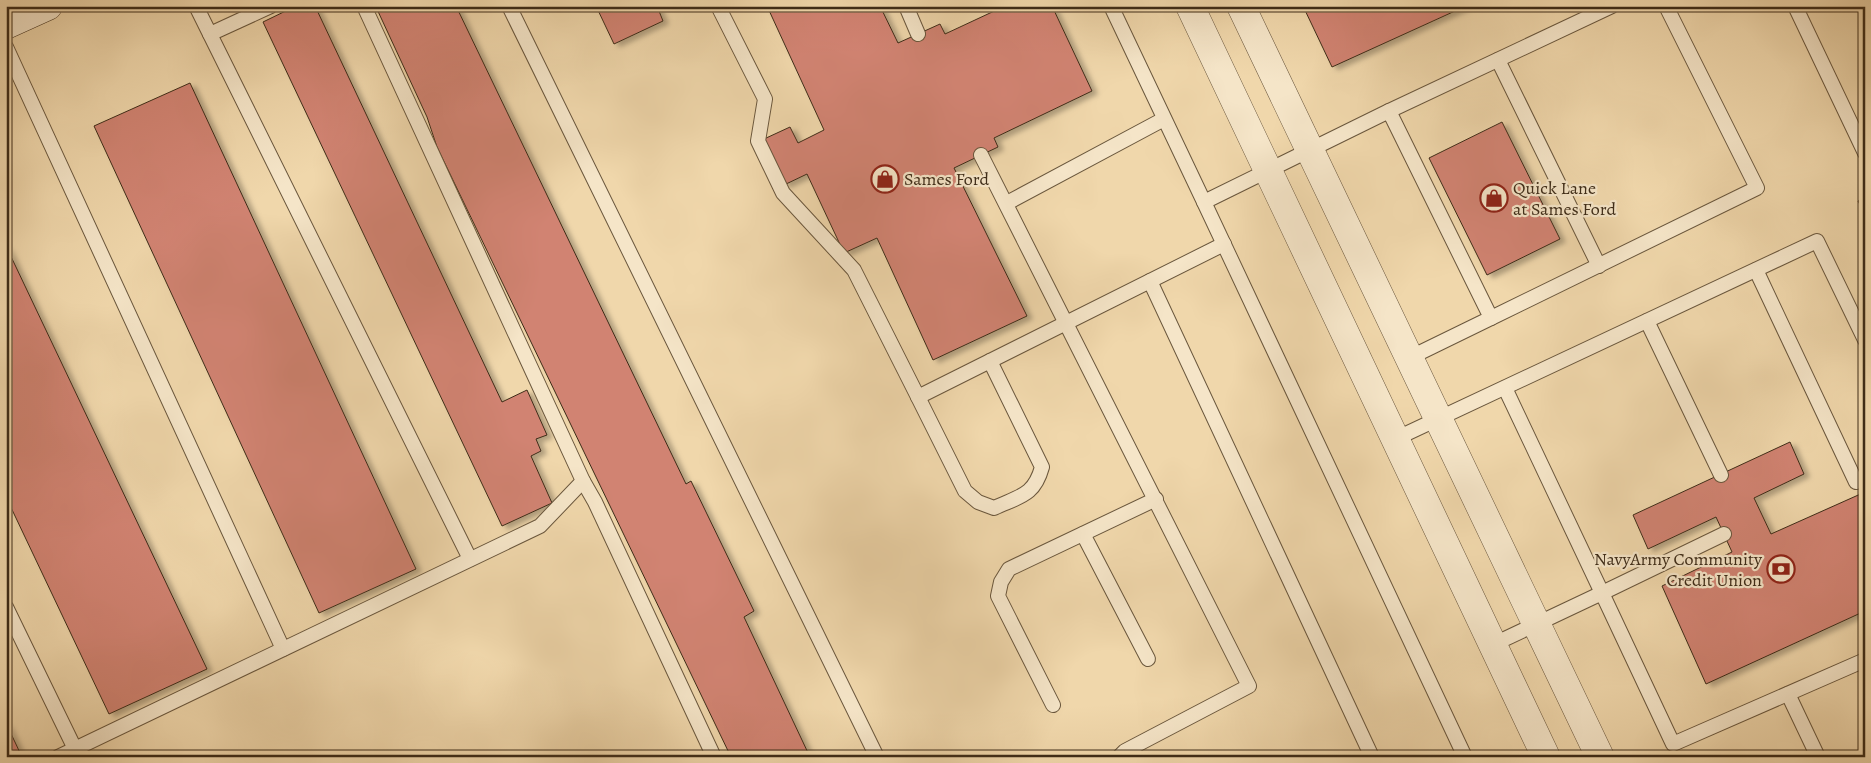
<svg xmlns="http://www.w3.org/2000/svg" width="1871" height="763" font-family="Alegreya,serif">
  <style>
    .building { fill: #d18372; stroke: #3e2c18; filter: url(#shadow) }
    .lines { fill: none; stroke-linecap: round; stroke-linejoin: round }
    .service-casing { stroke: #6a573d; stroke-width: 16 }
    .minor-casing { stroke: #6a573d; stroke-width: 29 }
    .secondary-casing { stroke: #3e2c18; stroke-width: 29 }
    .service { stroke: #f5e5c8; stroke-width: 14 }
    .minor { stroke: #f5e5c8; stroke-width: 28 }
    .secondary { stroke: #f5e5c8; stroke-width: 28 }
    .labels { text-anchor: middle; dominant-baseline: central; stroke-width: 4.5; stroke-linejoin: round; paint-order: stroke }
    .poi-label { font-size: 18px; fill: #3e2c18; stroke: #f5e5c8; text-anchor: start }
  </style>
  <defs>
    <filter id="shadow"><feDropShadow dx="5.5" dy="3" stdDeviation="2.5" flood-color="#0004"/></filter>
  </defs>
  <rect width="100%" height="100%" fill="#f0d7ab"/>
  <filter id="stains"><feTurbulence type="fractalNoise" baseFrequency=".004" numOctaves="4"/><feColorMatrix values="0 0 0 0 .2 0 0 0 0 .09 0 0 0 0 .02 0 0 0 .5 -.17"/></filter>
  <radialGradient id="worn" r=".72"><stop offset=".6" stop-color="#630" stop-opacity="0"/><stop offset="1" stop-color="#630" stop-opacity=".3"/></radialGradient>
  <g class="building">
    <path d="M296 6H315L502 402 527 390 547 435 536 439 541 451 531 456 552 503 502 526 263 22Z"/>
    <path d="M456 6 686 484 691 481 754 611 744 617 810 757H731L437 147 427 117 376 7Z"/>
    <path d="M596 6H657L663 21 614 44Z"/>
    <path d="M767 6H880L898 43 940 24 945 34 1005 6H1052L1092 91 994 138 998 147 954 168 1027 316 933 360 877 238 844 253 807 174 784 185 764 139 790 127 798 143 824 130Z"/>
    <path d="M1303 6H1466L1332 67Z"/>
    <path d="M190 83 416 569 319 613 94 126Z"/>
    <path d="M1502 122 1560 239 1487 275 1429 158Z"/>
    <path d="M1865 198V214L1858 201Z"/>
    <path d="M6 246 207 669 109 714 6 497Z"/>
    <path d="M1790 442 1804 474 1754 498 1771 534 1865 492V611L1706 684 1662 586 1732 552 1716 517 1648 549 1633 515Z"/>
    <path d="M6 723 22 757H6Z"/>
  </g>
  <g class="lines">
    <g class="service-casing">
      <g id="service">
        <path d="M196 6 470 559"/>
        <path d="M509 6 877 757"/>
        <path d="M718 6 765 99 758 141 783 193 854 270 918 397 1224 244"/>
        <path d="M906 6 918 34"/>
        <path d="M1111 6 1204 202"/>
        <path d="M1795 6 1865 153"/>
        <path d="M210 34 271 6"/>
        <path d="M6 47 283 649"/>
        <path d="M1498 60 1599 266"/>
        <path d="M1389 111 1612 6"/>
        <path d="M981 155 1249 686 1125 751 1119 757"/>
        <path d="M1007 203 1164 119"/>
        <path d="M1756 270 1856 482 1865 478"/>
        <path d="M1150 281 1372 757"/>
        <path d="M1491 318 1757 188 1666 6"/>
        <path d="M1647 321 1721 475"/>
        <path d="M1409 358 1491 318 1389 111 1204 202 1465 757"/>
        <path d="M1505 388 1602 593 1724 534"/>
        <path d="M918 397 965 491 978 502 994 508C1020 496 1034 496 1042 467L990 361"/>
        <path d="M1395 439 1817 241 1865 340"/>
        <path d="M583 481 595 502 714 757"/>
        <path d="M1083 534 1148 659"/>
        <path d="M6 607 75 749"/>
        <path d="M1492 645 1602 593 1673 744 1865 660"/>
        <path d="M1788 694 1818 757"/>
        <path d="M1053 705 998 596 1001 582 1009 569 1156 499"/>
        <path d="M58 757 540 526 583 481 364 6"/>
      </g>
    </g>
    <g class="minor-casing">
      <g id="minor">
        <path d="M1190 6 1546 757"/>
        <path d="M1241 6 1600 757"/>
      </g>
    </g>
    <g class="secondary-casing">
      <path id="secondary" d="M6 25 48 6"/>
    </g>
    <use href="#service" class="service"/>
    <use href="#minor" class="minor"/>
    <use href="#secondary" class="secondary"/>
  </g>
  <defs>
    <g id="shop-ring" transform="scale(1.4375)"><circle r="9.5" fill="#f5e5c8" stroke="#8f2418" stroke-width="1.5"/><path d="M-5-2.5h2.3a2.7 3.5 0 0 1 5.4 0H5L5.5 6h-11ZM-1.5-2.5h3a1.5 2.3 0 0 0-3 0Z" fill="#8f2418"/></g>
    <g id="bank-ring" transform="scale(1.4375)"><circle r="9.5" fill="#f5e5c8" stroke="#8f2418" stroke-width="1.5"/><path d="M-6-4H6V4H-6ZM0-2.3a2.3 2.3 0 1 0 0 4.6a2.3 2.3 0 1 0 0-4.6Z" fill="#8f2418"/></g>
  </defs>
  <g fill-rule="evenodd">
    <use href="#shop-ring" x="885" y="179"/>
    <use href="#shop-ring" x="1494" y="198"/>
    <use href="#bank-ring" x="1781" y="569"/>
  </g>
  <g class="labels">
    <g class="poi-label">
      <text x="904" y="179">Sames Ford</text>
      <text x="1513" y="188">Quick Lane<tspan x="1513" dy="21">at Sames Ford</tspan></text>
      <text x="1762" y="559" text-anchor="end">NavyArmy Community<tspan x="1762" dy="21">Credit Union</tspan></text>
    </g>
  </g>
  <rect width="1871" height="763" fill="none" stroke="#f0d7ab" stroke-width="25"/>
  <rect x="8" y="8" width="1856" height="748" fill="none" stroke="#3e2c18" stroke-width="2.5"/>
  <rect x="12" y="12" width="1846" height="738" fill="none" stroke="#3e2c18"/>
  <rect width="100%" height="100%" filter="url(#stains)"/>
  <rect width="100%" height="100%" fill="url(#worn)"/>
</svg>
